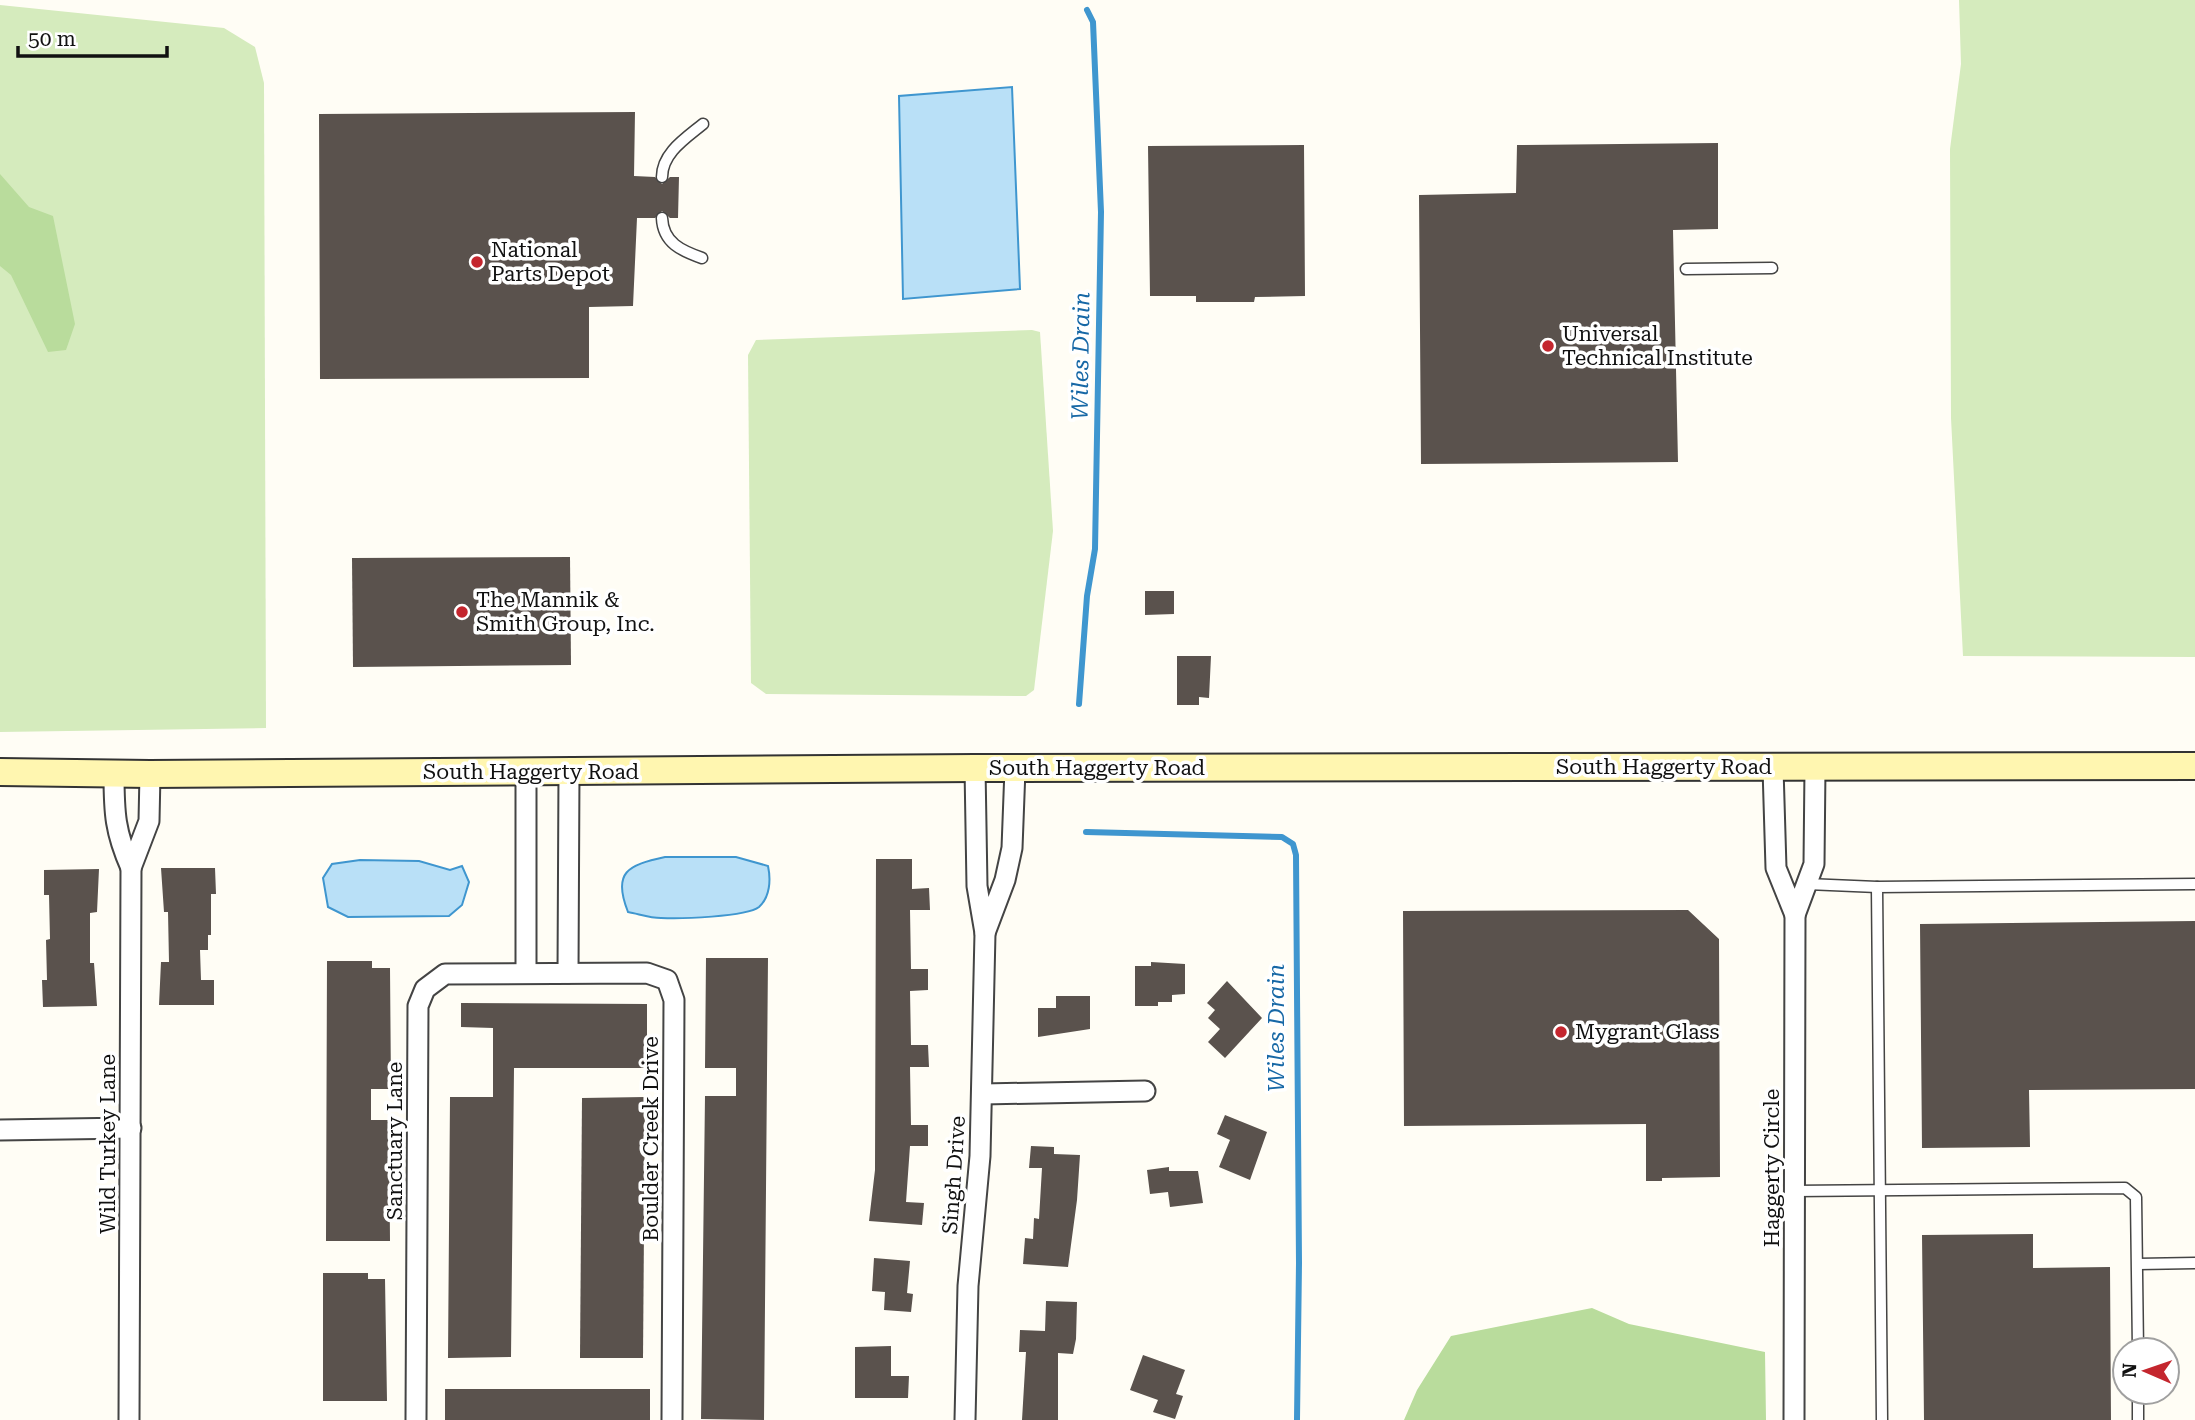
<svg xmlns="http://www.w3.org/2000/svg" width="2195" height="1420" font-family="'Roboto Serif',serif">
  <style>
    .green { fill: #d5ebbd }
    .forest { fill: #b9dc9c }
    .water { fill: #b9e0f7; stroke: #3f96cf; stroke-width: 2 }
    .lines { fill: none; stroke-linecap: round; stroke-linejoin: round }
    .stream { stroke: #3f96cf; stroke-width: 6 }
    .building { fill: #5a524d }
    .lane-casing { stroke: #444; stroke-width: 13 }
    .street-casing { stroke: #444; stroke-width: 23 }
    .secondary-casing { stroke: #333; stroke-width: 30 }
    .lane { stroke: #fff; stroke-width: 10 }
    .street { stroke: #fff; stroke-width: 19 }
    .secondary { stroke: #fff6b0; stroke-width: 26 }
    .poi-dot { fill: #c4262e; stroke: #fff; stroke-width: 2.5 }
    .labels { text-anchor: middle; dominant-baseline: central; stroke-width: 7; stroke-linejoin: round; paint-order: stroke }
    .poi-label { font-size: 21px; fill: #111; stroke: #fff; text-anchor: start }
    .street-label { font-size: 21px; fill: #111; stroke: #fff }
    .water-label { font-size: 23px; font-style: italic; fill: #1768a6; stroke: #fff }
  </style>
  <rect width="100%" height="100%" fill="#fffdf5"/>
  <g class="green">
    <path d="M1959 0H2195V657L1963 656 1951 418 1950 149 1961 64Z"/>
    <path d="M0 5 224 28 255 47 264 83 266 728 0 732Z"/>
    <path d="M1032 330 1040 332 1053 531 1034 690 1026 696 766 694 751 683 748 355 756 340Z"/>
  </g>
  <g class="forest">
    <path d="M0 174 29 207 53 216 75 324 66 350 48 352 11 275 0 266Z"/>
    <path d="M1592 1308 1629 1324 1765 1352 1766 1420H1404L1417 1390 1451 1336Z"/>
  </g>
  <g class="water">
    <path d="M1012 87 1020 289 903 299 899 96Z"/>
    <path d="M665 857H736L768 866C771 880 770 897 759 907 746 917 679 919 661 918 650 918 639 914 628 912 612 872 628 865 665 857Z"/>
    <path d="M360 860 419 861 450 870 462 866 469 882 462 905 449 916 348 917 328 907 323 878 332 864Z"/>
  </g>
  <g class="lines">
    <g class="stream">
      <path d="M1079 704 1087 596 1095 549 1101 212 1093 22 1087 10"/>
      <path d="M1086 832 1282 837 1293 844 1296 855 1299 1263 1297 1420"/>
    </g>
  </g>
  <g class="building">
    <path d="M635 112 634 176 655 177 662 184 670 177H679L678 218H670L662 211 655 218H637L633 306 589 307V378L320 379 319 114Z"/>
    <path d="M1718 143V229L1673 230 1678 462 1421 464 1419 195 1516 193 1517 145Z"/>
    <path d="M1304 145 1305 296 1255 297 1254 302H1196V296H1150L1148 146Z"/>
    <path d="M570 557 571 665 353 667 352 558Z"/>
    <path d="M1145 591H1174V614L1145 615Z"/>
    <path d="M1177 656H1211L1209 698 1199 697V705H1177Z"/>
    <path d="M876 859H912V889L929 888 930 910H910L911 969H928V990L910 991 911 1045H928L929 1067H910L911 1125H928V1146H910L906 1202 924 1203 922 1225 869 1221 875 1170Z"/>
    <path d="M161 868H215L216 894H211V935H208V950H200L201 980H214V1005H159L161 962H169L168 912H164Z"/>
    <path d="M99 869 97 912 90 913V963H94L97 1006 43 1007 42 980H47L46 940 50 939 49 895H44V870Z"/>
    <path d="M1688 910 1719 939 1720 1177 1662 1178V1181H1646V1124L1404 1126 1403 911Z"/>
    <path d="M2195 921V1089L2029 1090 2030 1147 1922 1148 1920 924Z"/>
    <path d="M706 958H768L764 1420 701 1419 705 1096H736V1068H705Z"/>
    <path d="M327 961H372V968H390L391 1089H371V1120H389L390 1241H326Z"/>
    <path d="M1151 962 1185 964V994L1172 995V1002H1158V1006H1135V966H1151Z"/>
    <path d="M1227 981 1262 1018 1225 1058 1208 1042 1220 1029 1208 1018 1215 1010 1207 1003Z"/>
    <path d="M1056 996H1090V1029L1038 1037V1008H1056Z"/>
    <path d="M461 1003 647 1004V1068H514L511 1357 448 1358 450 1097H493V1028L461 1027Z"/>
    <path d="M645 1097 643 1358H580L582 1098Z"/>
    <path d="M1225 1115 1267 1132 1250 1180 1219 1167 1230 1140 1217 1134Z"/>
    <path d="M1031 1146 1054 1147V1154L1080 1155 1077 1200 1068 1267 1023 1264 1025 1238 1033 1239 1034 1218 1039 1219 1042 1168H1029Z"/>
    <path d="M1169 1167V1171H1198L1203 1203 1170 1207 1168 1192 1150 1194 1147 1170Z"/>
    <path d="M2033 1234V1268L2110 1267 2111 1420H1924L1922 1235Z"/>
    <path d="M874 1258 910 1261 907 1293 913 1294 911 1312 884 1310 885 1292 872 1291Z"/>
    <path d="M323 1273H368V1279H385L387 1401H323Z"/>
    <path d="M1046 1301 1077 1302 1076 1339 1073 1354 1058 1353V1420H1022L1026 1352H1019L1020 1330 1045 1331Z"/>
    <path d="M891 1346V1376H909L908 1398H855V1347Z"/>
    <path d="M1143 1355 1185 1370 1176 1394 1183 1396 1175 1419 1153 1412 1158 1400 1130 1390Z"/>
    <rect x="445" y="1389" width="205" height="31"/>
  </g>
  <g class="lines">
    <g class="lane-casing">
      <g id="lane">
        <path d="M662 177C662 153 686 138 703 124"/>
        <path d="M662 218C663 243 682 251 702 258"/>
        <path d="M1686 269 1772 268"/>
        <path d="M1807 884 1877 887"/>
        <path d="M1794 1191 2125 1188 2136 1197 2138 1350"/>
        <path d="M2138 1264 2195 1263"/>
        <path d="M1882 1420 1877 887 2195 884"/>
        <path d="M2138 1420V1392"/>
      </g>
    </g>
    <g class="street-casing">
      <g id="street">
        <path d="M975 768 977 886 985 933 1005 880 1012 848 1015 769"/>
        <path d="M1773 768 1776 868 1795 915 1814 864 1815 768"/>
        <path d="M114 774C114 813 115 832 131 868L149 821 150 774"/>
        <path d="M526 973V772"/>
        <path d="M568 973 569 771"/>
        <path d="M983 1094 1145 1091"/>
        <path d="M0 1130 131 1128"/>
        <path d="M129 1420 131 868"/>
        <path d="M416 1420 418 1006 425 989 445 974 647 973 667 980 674 1000 672 1420"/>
        <path d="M965 1420 968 1286 980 1156 985 933"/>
        <path d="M1794 1420 1795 915"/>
      </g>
    </g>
    <g class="secondary-casing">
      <path id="secondary" d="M0 772 150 774 975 768 2195 766"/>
    </g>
    <use href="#lane" class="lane"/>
    <use href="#street" class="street"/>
    <use href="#secondary" class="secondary"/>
  </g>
  <g class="poi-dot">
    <circle cx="477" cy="262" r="7"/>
    <circle cx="1548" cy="346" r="7"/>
    <circle cx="462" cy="612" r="7"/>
    <circle cx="1561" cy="1032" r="7"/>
  </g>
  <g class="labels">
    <g class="poi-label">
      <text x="491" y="250">National<tspan x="491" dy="24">Parts Depot</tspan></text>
      <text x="1562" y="334">Universal<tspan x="1562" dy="24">Technical Institute</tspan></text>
      <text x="476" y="600">The Mannik &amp;<tspan x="476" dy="24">Smith Group, Inc.</tspan></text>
      <text x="1575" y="1032">Mygrant Glass</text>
    </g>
    <g class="street-label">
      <text x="1664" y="767">South Haggerty Road</text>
      <text x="1097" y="768">South Haggerty Road</text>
      <text x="531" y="772">South Haggerty Road</text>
      <text transform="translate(651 1139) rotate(-90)">Boulder Creek Drive</text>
      <text transform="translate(395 1141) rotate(-90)">Sanctuary Lane</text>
      <text transform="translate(108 1144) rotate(-90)">Wild Turkey Lane</text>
      <text transform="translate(1772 1168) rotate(-90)">Haggerty Circle</text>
      <text transform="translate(954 1175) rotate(-86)">Singh Drive</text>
    </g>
    <g class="water-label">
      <text transform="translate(1081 356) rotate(-89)">Wiles Drain</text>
      <text transform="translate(1276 1028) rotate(-90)">Wiles Drain</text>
    </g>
  </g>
  <g transform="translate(2146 1371) rotate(272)"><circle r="33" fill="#ffffff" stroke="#a0a0a0" stroke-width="2"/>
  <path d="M0-5L12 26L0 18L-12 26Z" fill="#c4262e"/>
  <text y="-10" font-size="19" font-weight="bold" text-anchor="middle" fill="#111111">N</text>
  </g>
  <path d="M18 46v10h149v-10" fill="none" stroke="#111111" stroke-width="3.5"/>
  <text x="28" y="46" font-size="21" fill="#111111" stroke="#ffffff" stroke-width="5" paint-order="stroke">50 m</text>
</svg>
